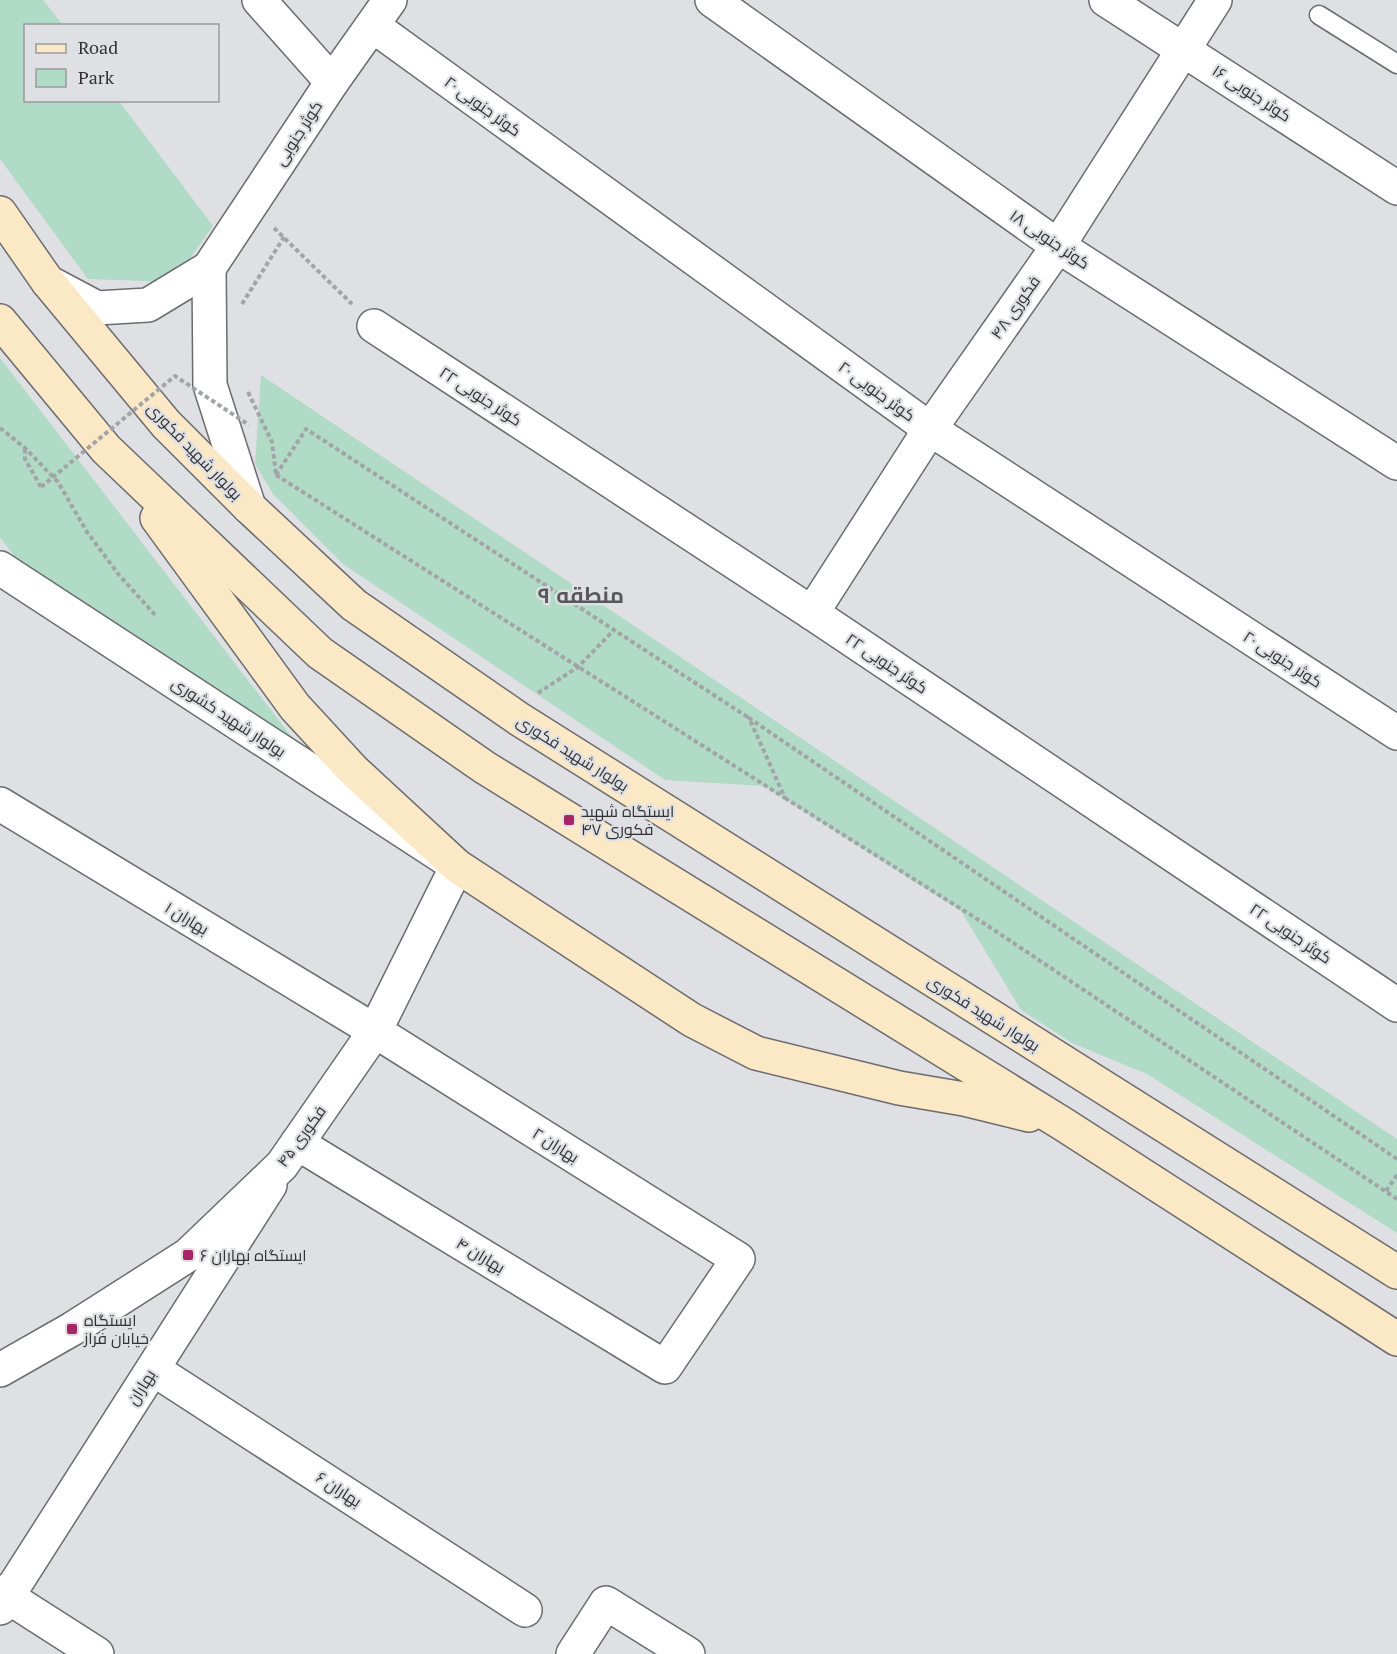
<svg xmlns="http://www.w3.org/2000/svg" width="1397" height="1654" font-family="'PT Serif',Cairo,serif">
  <style>
    .green { fill: #b0dbc6 }
    .lines { fill: none; stroke-linecap: round; stroke-linejoin: round }
    .service-casing { stroke: #6b6c6f; stroke-width: 21 }
    .minor-casing { stroke: #6b6c6f; stroke-width: 36 }
    .tertiary-casing { stroke: #6b6c6f; stroke-width: 36 }
    .secondary-casing { stroke: #6b6c6f; stroke-width: 36 }
    .path { stroke: #a3a4a7; stroke-width: 4; stroke-dasharray: 4.5 3; stroke-linecap: butt }
    .service { stroke: #fff; stroke-width: 18 }
    .minor { stroke: #fff; stroke-width: 33 }
    .tertiary { stroke: #fff; stroke-width: 33 }
    .secondary { stroke: #fbe8c4; stroke-width: 33 }
    .path-bridge { stroke: #a3a4a7; stroke-width: 4; stroke-dasharray: 4.5 3; stroke-linecap: butt }
    .poi-dot { fill: #ab2266; stroke: #dfe0e4; stroke-width: 2 }
    .labels { text-anchor: middle; dominant-baseline: central; stroke-width: 4.5; stroke-linejoin: round; paint-order: stroke }
    .street-label { font-size: 16px; fill: #313233; stroke: #dfe0e4 }
    .poi-label { font-size: 16px; fill: #313233; stroke: #dfe0e4; text-anchor: start }
    .district-label { font-size: 22px; font-weight: bold; fill: #57585b; stroke: #dfe0e4 }
  </style>
  <rect width="100%" height="100%" fill="#dfe0e4"/>
  <g class="green">
    <path d="M0 0H43L63 25 26 26V100L119 101 213 226 173 282 88 279 0 159Z"/>
    <path d="M0 358 317 770 27 574 0 537Z"/>
    <path d="M261 375 1397 1139V1233L1147 1074 1072 1043 1021 1010 961 911 764 786 665 780 343 564 273 494 255 464Z"/>
  </g>
  <g class="lines">
    <g class="service-casing">
      <path id="service" d="M1319 15 1397 64"/>
    </g>
    <g class="minor-casing">
      <g id="minor">
        <path d="M259 0 332 82"/>
        <path d="M712 0 1058 246 1397 463"/>
        <path d="M1106 0 1397 188"/>
        <path d="M373 26 930 429 1397 733"/>
        <path d="M374 326 812 613 1397 1005"/>
        <path d="M812 613 930 429 1058 246 1215 0"/>
        <path d="M0 804 375 1031 738 1259 665 1367 297 1143"/>
        <path d="M153 1369 525 1610"/>
        <path d="M0 1592 97 1654"/>
        <path d="M0 1608 270 1185"/>
        <path d="M573 1654 606 1603 688 1654"/>
      </g>
    </g>
    <g class="tertiary-casing">
      <g id="tertiary">
        <path d="M209 268 210 385 249 507"/>
        <path d="M48 282 97 308 148 305 209 268 332 82 390 0"/>
        <path d="M0 568 457 866 375 1031 282 1165 188 1255 72 1329 0 1370"/>
      </g>
    </g>
    <g class="secondary-casing">
      <g id="secondary">
        <path d="M0 213 48 282 166 424 249 507 354 605 519 719 1397 1272"/>
        <path d="M0 321 106 449 320 653 484 767 1063 1124 1397 1339"/>
        <path d="M157 518 295 707 353 770 457 866 692 1020 756 1053 899 1088 964 1099 1029 1115"/>
      </g>
    </g>
    <g class="path">
      <path d="M274 228 352 304"/>
      <path d="M242 304 284 237"/>
      <path d="M248 392 272 442 276 474"/>
      <path d="M0 428 25 448 58 482 87 532 119 575 156 616"/>
      <path d="M25 449V459L41 487"/>
      <path d="M276 475 785 798 749 718 1397 1159"/>
      <path d="M276 475 306 429 749 718"/>
      <path d="M538 693 578 667 615 629"/>
      <path d="M785 798 982 922 1397 1199"/>
      <path d="M1386 1191 1397 1175"/>
    </g>
    <use href="#service" class="service"/>
    <use href="#minor" class="minor"/>
    <use href="#tertiary" class="tertiary"/>
    <use href="#secondary" class="secondary"/>
    <path class="path-bridge" d="M41 487 175 376 249 425"/>
  </g>
  <g class="poi-dot">
    <rect x="563" y="814" width="12" height="12" rx="3"/>
    <rect x="182" y="1249" width="12" height="12" rx="3"/>
    <rect x="66" y="1323" width="12" height="12" rx="3"/>
  </g>
  <g class="labels">
    <g class="street-label">
      <text transform="translate(1252 93) rotate(33)">کوثر جنوبی ۱۶</text>
      <text transform="translate(483 106) rotate(36)">کوثر جنوبی ۲۰</text>
      <text transform="translate(298 133) rotate(-57)">کوثر جنوبی</text>
      <text transform="translate(1050 239) rotate(34)">کوثر جنوبی ۱۸</text>
      <text transform="translate(1015 307) rotate(-55)">فکوری ۴۸</text>
      <text transform="translate(877 391) rotate(36)">کوثر جنوبی ۲۰</text>
      <text transform="translate(481 396) rotate(33)">کوثر جنوبی ۲۲</text>
      <text transform="translate(195 451) rotate(46)">بولوار شهید فکوری</text>
      <text transform="translate(1283 659) rotate(33)">کوثر جنوبی ۲۰</text>
      <text transform="translate(887 663) rotate(34)">کوثر جنوبی ۲۲</text>
      <text transform="translate(229 717) rotate(33)">بولوار شهید کشوری</text>
      <text transform="translate(573 753) rotate(32)">بولوار شهید فکوری</text>
      <text transform="translate(187 918) rotate(31)">بهاران ۱</text>
      <text transform="translate(1291 933) rotate(34)">کوثر جنوبی ۲۲</text>
      <text transform="translate(984 1013) rotate(32)">بولوار شهید فکوری</text>
      <text transform="translate(301 1136) rotate(-54)">فکوری ۴۵</text>
      <text transform="translate(556 1145) rotate(32)">بهاران ۲</text>
      <text transform="translate(481 1255) rotate(31)">بهاران ۴</text>
      <text transform="translate(141 1387) rotate(-58)">بهاران</text>
      <text transform="translate(339 1489) rotate(33)">بهاران ۶</text>
    </g>
    <g class="poi-label">
      <text x="581" y="811">ایستگاه شهید<tspan x="581" dy="18">فکوری ۴۷</tspan></text>
      <text x="200" y="1255">ایستگاه بهاران ۶</text>
      <text x="84" y="1320">ایستگاه<tspan x="84" dy="18">خیابان فراز</tspan></text>
    </g>
    <g class="district-label">
      <text x="581" y="594">منطقه ۹</text>
    </g>
  </g>
  <rect x="24" y="24" width="195" height="78" fill="#dfe0e4" stroke="#999a9d" stroke-width="1.5"/>
  <rect x="36" y="44" width="30" height="9" fill="#fbe8c4" stroke="#999a9d" stroke-width="1.5"/>
  <text x="78" y="54" font-size="18" fill="#313233">Road</text>
  <rect x="36" y="69" width="30" height="18" fill="#b0dbc6" stroke="#999a9d" stroke-width="1.5"/>
  <text x="78" y="84" font-size="18" fill="#313233">Park</text>
</svg>
